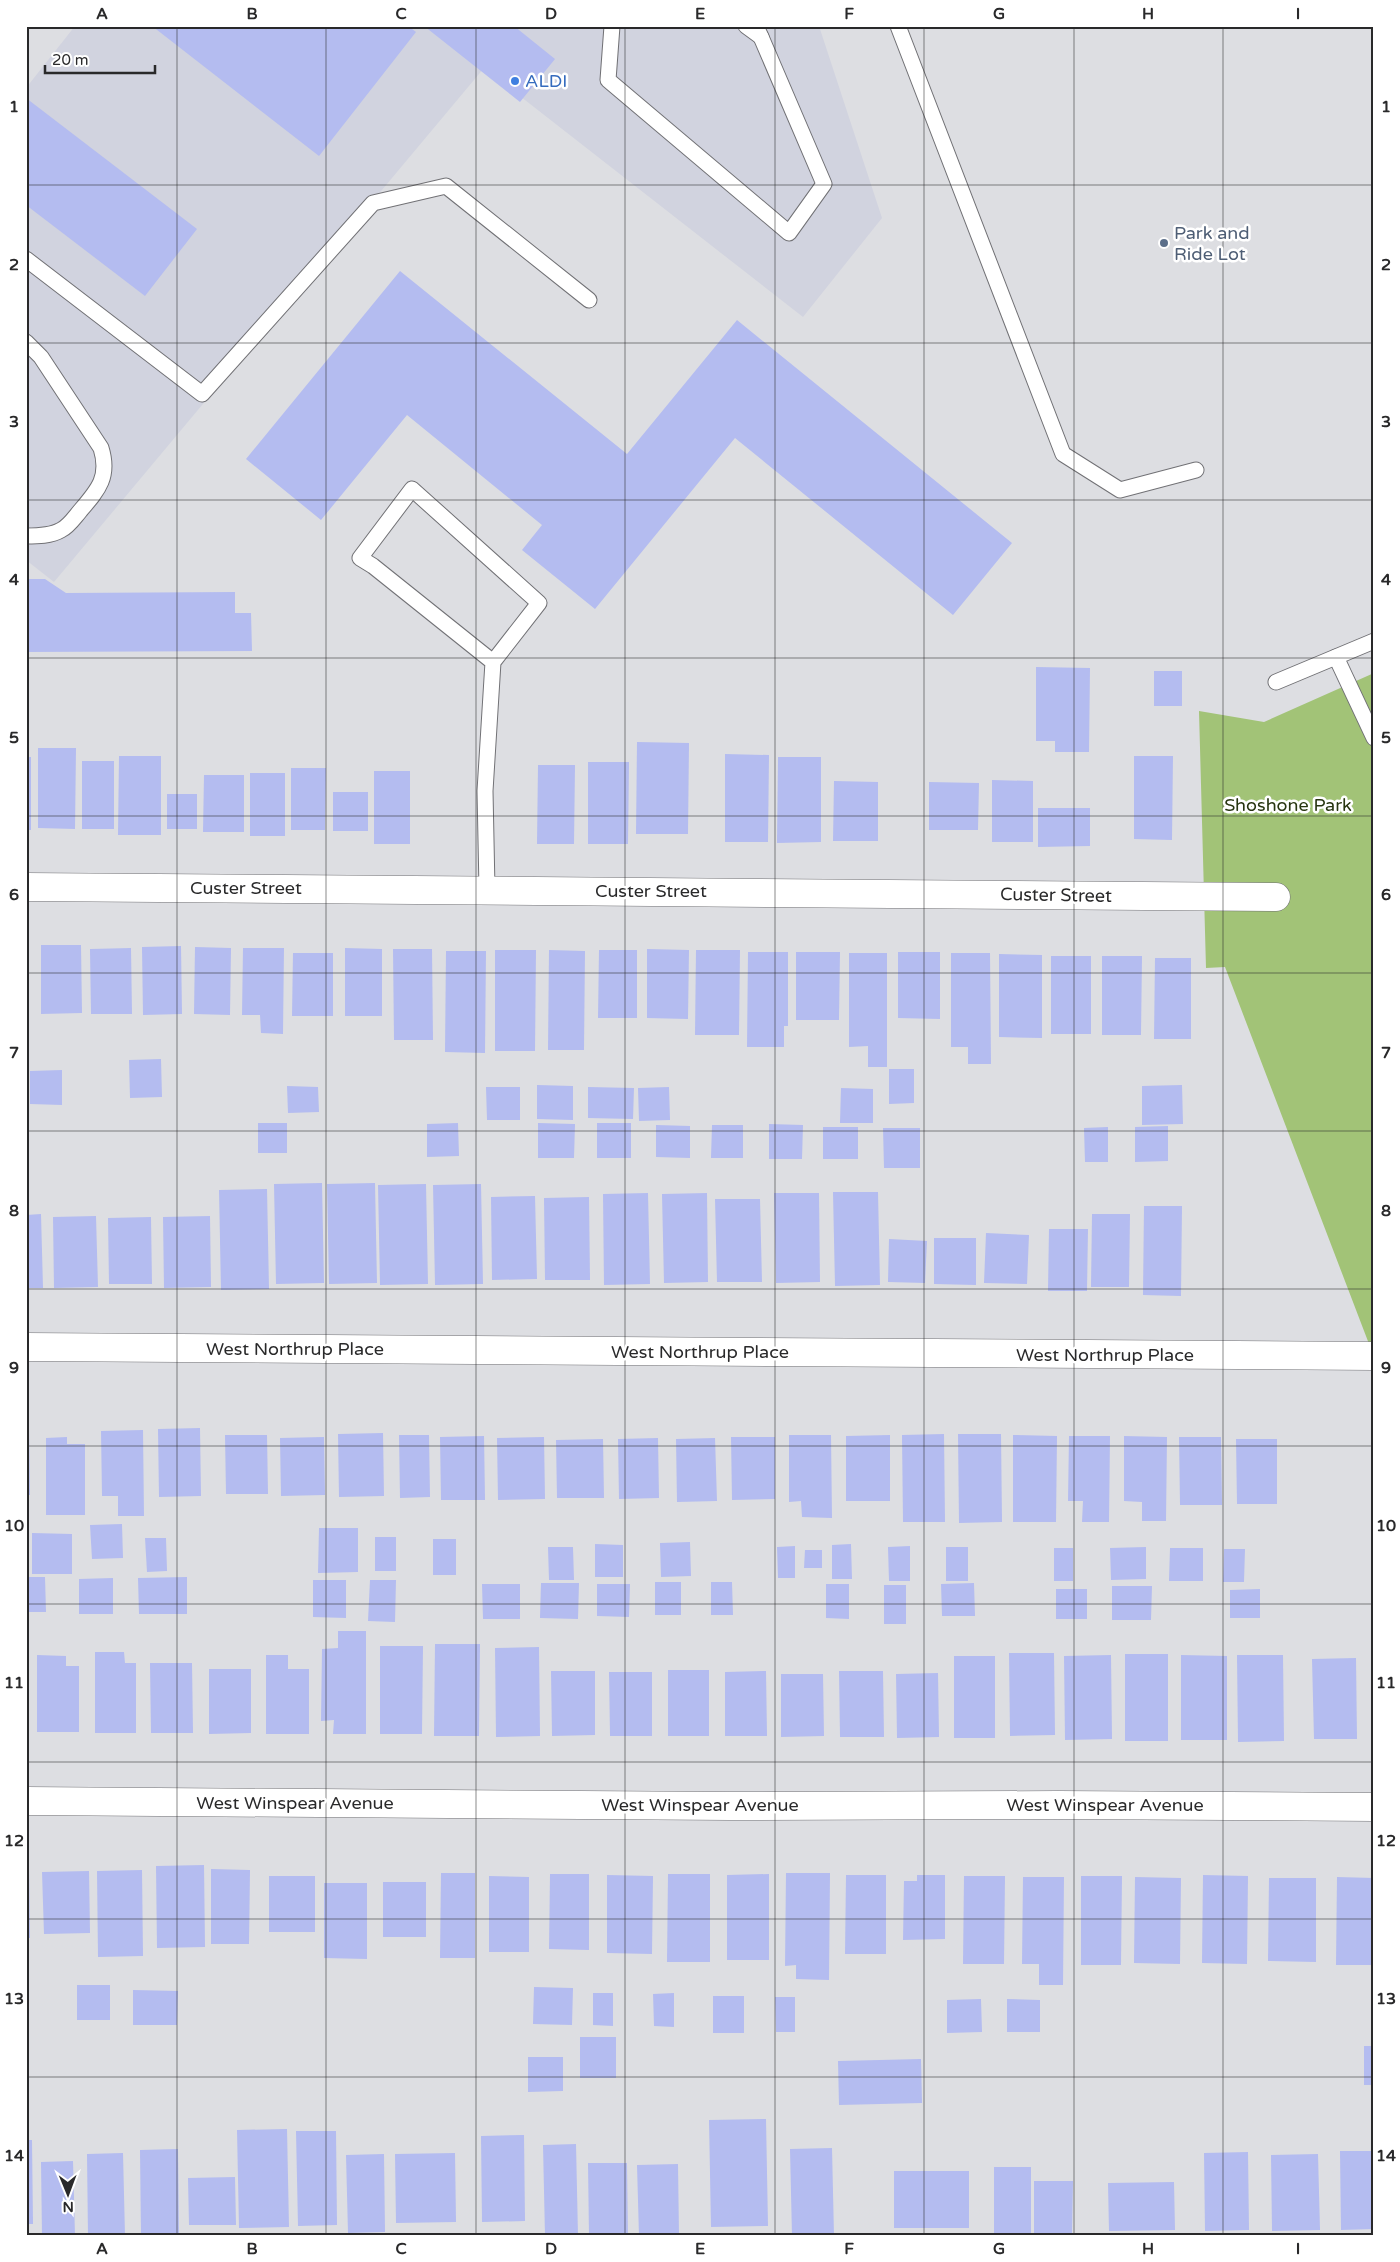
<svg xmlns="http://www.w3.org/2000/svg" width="1400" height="2262" font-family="'Varela Round',sans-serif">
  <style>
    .built { fill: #d1d3df }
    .green { fill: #a2c377 }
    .building { fill: #b4bcf0 }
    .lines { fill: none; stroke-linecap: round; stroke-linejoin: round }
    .lane-casing { stroke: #717175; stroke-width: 17 }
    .street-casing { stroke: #717175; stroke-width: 29 }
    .lane { stroke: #fff; stroke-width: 15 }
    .street { stroke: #fff; stroke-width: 28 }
    .grid { fill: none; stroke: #29292a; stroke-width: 1; stroke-opacity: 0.55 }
    .shop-dot { fill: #3f7fe0; stroke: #fff; stroke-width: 2 }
    .service-dot { fill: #5c6f8a; stroke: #fff; stroke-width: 2 }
    .labels { text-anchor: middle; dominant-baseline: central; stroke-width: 5; stroke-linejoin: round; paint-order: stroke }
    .shop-label { font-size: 18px; fill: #366cbe; stroke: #fff; text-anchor: start }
    .service-label { font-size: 18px; fill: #4e5e75; stroke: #fff; text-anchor: start }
    .park-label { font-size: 18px; fill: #273510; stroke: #fff }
    .street-label { font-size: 18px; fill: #29292a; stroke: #fff }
    .neatline { fill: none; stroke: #29292a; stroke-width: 2 }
    .grid-label { font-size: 16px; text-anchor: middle; font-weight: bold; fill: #29292a }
  </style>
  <rect width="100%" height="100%" fill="#dddee2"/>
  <path class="built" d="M75 26H819L882 218 803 317 484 68 54 582 26 560V88Z"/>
  <path class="green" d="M1374 673V1357L1225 967 1206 968 1199 711 1264 722Z"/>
  <g class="building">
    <path d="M152 26H408L416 32 319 156Z"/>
    <path d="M424 26H514L555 59 520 102Z"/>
    <path d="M26 98 197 229 145 296 26 205Z"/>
    <path d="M400 271 627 454 737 320 1012 543 953 615 735 438 595 609 522 550 542 525 407 415 321 520 246 459Z"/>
    <path d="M26 579H45L66 593 235 592V613H251L252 651 26 652Z"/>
    <path d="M1036 667 1090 668 1089 752H1055V741H1036Z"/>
    <rect x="1154" y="671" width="28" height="35"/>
    <path d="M637 742 689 743 688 834H636Z"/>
    <path d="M38 748H76L75 829 38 828Z"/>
    <path d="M725 754 769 755 768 842H725Z"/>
    <path d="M119 756H161V835H118Z"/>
    <path d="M1134 756H1173L1172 840 1134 839Z"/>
    <rect x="26" y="757" width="5" height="73"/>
    <path d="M778 757H821V842L777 843Z"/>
    <rect x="82" y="761" width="32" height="68"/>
    <path d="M588 762H629L628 844H588Z"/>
    <path d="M538 765H575L574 844H537Z"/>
    <path d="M291 768H326L325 830H291Z"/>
    <rect x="374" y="771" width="36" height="73"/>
    <rect x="250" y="773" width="35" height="63"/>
    <path d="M204 775H244V832H203Z"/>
    <path d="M992 780 1033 781V842H992Z"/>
    <path d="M834 781 878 782V841H833Z"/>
    <path d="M929 782 979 783 978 830H929Z"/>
    <rect x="333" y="792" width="35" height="39"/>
    <rect x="167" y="794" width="30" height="35"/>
    <path d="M1038 808H1090V846L1038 847Z"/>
    <rect x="26" y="944" width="3" height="106"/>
    <path d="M41 945H81L82 1013 41 1014Z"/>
    <path d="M181 946 182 1014 143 1015 142 947Z"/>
    <path d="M195 947 231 948 230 1015 194 1014Z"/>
    <path d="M131 948 132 1014H91L90 949Z"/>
    <path d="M243 948H284L283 1034 261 1033 260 1015H242Z"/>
    <path d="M345 948 382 949V1016H345Z"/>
    <path d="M393 949H432L433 1040H394Z"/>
    <path d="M647 949 689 950 688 1019 647 1018Z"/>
    <path d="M495 950H536L535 1051H495Z"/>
    <path d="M549 950 585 951 584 1050H548Z"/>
    <path d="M599 950H637V1018H598Z"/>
    <path d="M696 950H740L739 1035H695Z"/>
    <path d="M446 951H486L485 1053 445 1052Z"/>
    <path d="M748 952H788V1026H784V1047H747Z"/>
    <path d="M796 952H840L839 1020H796Z"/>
    <path d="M898 952H940V1019L898 1018Z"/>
    <path d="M293 953H333V1016H292Z"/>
    <path d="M849 953H887V1067H868V1046L849 1047Z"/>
    <path d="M951 953H990L991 1064H968V1047H951Z"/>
    <path d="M999 954 1042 955V1038L999 1037Z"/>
    <rect x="1051" y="956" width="40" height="78"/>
    <path d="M1102 956H1142L1141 1035H1102Z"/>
    <path d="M1155 958H1191V1039H1154Z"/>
    <path d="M161 1059 162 1097 130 1098 129 1060Z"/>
    <path d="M889 1069H914V1103L889 1104Z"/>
    <path d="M62 1070V1105L30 1104V1071Z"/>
    <path d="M537 1085 573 1086V1120L537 1119Z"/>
    <path d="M1182 1085 1183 1124 1142 1125V1086Z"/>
    <path d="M287 1086 318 1087 319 1112 288 1113Z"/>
    <path d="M486 1087H520V1120H487Z"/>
    <path d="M588 1087 634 1088 633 1119 588 1118Z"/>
    <path d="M669 1087 670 1120 639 1121 638 1088Z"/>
    <path d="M841 1088 873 1089V1123H840Z"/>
    <rect x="258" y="1123" width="29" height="30"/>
    <path d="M458 1123 459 1156 427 1157V1124Z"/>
    <path d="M538 1123 575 1124 574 1158H538Z"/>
    <rect x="597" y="1123" width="34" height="35"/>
    <path d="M769 1124 803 1125 802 1159H769Z"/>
    <path d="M656 1125 690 1126V1158L656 1157Z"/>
    <path d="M712 1125H743V1158H711Z"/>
    <path d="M1168 1126V1161L1135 1162V1127Z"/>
    <rect x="823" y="1127" width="35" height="32"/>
    <path d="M1108 1127V1162H1085L1084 1128Z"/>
    <path d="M883 1128H920V1168H884Z"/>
    <path d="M322 1183 324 1283 276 1284 274 1184Z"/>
    <path d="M375 1183 377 1283 329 1284 327 1184Z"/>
    <path d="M426 1184 428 1284 380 1285 378 1185Z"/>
    <path d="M481 1184 483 1284 435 1285 433 1185Z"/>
    <path d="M267 1189 269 1289 221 1290 219 1190Z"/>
    <path d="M833 1192H878L880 1285 835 1286Z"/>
    <path d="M648 1193 650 1284 604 1285 603 1194Z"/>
    <path d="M707 1193 708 1282 664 1283 662 1194Z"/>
    <path d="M774 1193H819L820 1282 776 1283Z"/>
    <path d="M535 1196 537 1279 492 1280 491 1197Z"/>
    <path d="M589 1197 590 1280H545L544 1198Z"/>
    <path d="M715 1199H760L762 1282H717Z"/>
    <path d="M1144 1206H1182L1181 1296 1143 1295Z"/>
    <path d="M41 1214 43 1288H26V1215Z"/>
    <path d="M1092 1214H1130L1129 1287H1091Z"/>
    <path d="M96 1216 98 1287 54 1288 53 1217Z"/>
    <path d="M210 1216 211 1287 164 1288 163 1217Z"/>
    <path d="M151 1217 152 1284H109L108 1218Z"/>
    <path d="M1049 1229H1088L1087 1291H1048Z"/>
    <path d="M986 1233 1029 1235 1027 1284 984 1283Z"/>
    <path d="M934 1238H976V1285L934 1284Z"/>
    <path d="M889 1239 927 1241 925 1283 888 1282Z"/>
    <path d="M26 1428H29L30 1495H26Z"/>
    <path d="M200 1428 201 1496 159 1497 158 1429Z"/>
    <path d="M143 1430 144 1516H118V1496H102L101 1431Z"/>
    <path d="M383 1433 384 1496 339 1497 338 1434Z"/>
    <path d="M944 1434 945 1522H903L902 1435Z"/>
    <path d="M958 1434H1001L1002 1522 959 1523Z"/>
    <path d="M225 1435H267L268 1494H226Z"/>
    <path d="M399 1435H429L430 1497 400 1498Z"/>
    <path d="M789 1435H831L832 1518 802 1517 801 1501 789 1502Z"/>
    <path d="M890 1435V1501H846V1436Z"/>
    <path d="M1013 1435 1057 1436 1056 1522H1013Z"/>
    <path d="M484 1436 485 1500H441L440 1437Z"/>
    <path d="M1069 1436H1110L1109 1522H1082L1083 1501H1068Z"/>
    <path d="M1124 1436 1167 1437 1166 1521H1142V1502L1124 1501Z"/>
    <path d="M67 1437V1444H85V1515H46V1438Z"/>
    <path d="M324 1437 325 1495 281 1496 280 1438Z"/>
    <path d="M544 1437 545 1499 498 1500 497 1438Z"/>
    <path d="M731 1437H775V1499L732 1500Z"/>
    <path d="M1179 1437H1221L1222 1505H1180Z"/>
    <path d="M658 1438 659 1498 619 1499 618 1439Z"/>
    <path d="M715 1438 717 1501 677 1502 676 1439Z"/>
    <path d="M603 1439 604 1498H557L556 1440Z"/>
    <path d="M1236 1439H1277V1504H1237Z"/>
    <path d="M122 1524 123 1558 92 1559 90 1525Z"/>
    <path d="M319 1528H358V1572L318 1573Z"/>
    <path d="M32 1533 72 1534V1574H32Z"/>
    <rect x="375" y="1537" width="21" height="34"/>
    <path d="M145 1538H166L167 1571 147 1572Z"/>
    <rect x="433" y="1539" width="23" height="36"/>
    <path d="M690 1542 691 1576 661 1577 660 1543Z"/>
    <path d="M595 1544 623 1545V1577H595Z"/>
    <path d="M851 1544 852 1579H832V1545Z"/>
    <path d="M795 1546V1578H778L777 1547Z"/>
    <path d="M910 1546V1581H889L888 1547Z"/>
    <path d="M548 1547H573L574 1580H549Z"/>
    <rect x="946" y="1547" width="22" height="34"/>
    <path d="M1146 1547V1579L1111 1580 1110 1548Z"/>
    <rect x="1054" y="1548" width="19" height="33"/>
    <path d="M1170 1548H1203V1581H1169Z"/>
    <path d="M1224 1549H1245L1244 1582H1223Z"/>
    <path d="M805 1550H822V1568H804Z"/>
    <path d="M26 1577H45L46 1612H26Z"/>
    <path d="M187 1577V1614H139L138 1578Z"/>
    <path d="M113 1578V1614H79V1579Z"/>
    <path d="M313 1580H346V1618L313 1617Z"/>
    <path d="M370 1580H396L395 1622 368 1621Z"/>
    <rect x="655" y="1582" width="26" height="33"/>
    <path d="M711 1582H732L733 1615H711Z"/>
    <path d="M541 1583H579L578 1619 540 1618Z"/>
    <path d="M974 1583 975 1616H942L941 1584Z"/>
    <path d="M482 1584H520V1619H483Z"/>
    <path d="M597 1584H630L629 1617 597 1616Z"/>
    <path d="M826 1584H849V1619L826 1618Z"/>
    <rect x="884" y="1585" width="22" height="39"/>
    <path d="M1112 1586H1152L1151 1620H1112Z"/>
    <rect x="1056" y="1589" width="31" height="30"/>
    <path d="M1260 1589V1618H1230V1590Z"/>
    <path d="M338 1631H366V1734H333L334 1720 321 1721 322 1649 338 1648Z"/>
    <path d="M435 1644H480L479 1736H434Z"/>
    <path d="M380 1646H423L422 1734H380Z"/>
    <path d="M539 1647 540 1736 496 1737 495 1648Z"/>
    <path d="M95 1652H124L125 1663H136V1733H95Z"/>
    <path d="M1009 1653H1054L1055 1735 1010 1736Z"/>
    <rect x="1125" y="1654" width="43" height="87"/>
    <path d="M37 1655 66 1656V1666H79V1732H37Z"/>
    <path d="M266 1655H288V1669H309V1734H266Z"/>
    <path d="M1111 1655 1112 1739 1065 1740 1064 1656Z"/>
    <path d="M1181 1655 1227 1656V1740H1181Z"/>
    <path d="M1237 1655H1283L1284 1741 1238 1742Z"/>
    <rect x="954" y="1656" width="41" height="82"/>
    <path d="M1356 1658 1357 1739H1314L1312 1659Z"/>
    <path d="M150 1663H192L193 1733H151Z"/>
    <path d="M209 1669H251V1733L209 1734Z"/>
    <rect x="668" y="1670" width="41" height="66"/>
    <path d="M551 1671H595V1735L552 1736Z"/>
    <path d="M766 1671 767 1736H725V1672Z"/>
    <path d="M839 1671H883L884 1737H840Z"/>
    <path d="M609 1672H652V1736H610Z"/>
    <path d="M938 1673 939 1737 897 1738 896 1674Z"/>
    <path d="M781 1674H823L824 1736 781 1737Z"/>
    <path d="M204 1865 205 1947 157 1948 156 1866Z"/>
    <path d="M26 1868H29L30 1938H26Z"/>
    <path d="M211 1869 250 1870 249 1944H211Z"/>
    <path d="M142 1870 143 1956 98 1957 97 1871Z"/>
    <path d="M89 1871 90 1933 44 1934 42 1872Z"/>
    <path d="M441 1873H475V1958H440Z"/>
    <path d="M786 1873H830L829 1980 796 1979V1965L785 1966Z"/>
    <path d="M550 1874H589V1950L549 1949Z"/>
    <path d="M668 1874H710V1962H667Z"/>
    <path d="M769 1874V1960H727V1875Z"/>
    <path d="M607 1875 653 1876 652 1954 607 1953Z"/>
    <path d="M846 1875H886V1954H845Z"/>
    <path d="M917 1875H945V1939L903 1940 904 1881H917Z"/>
    <path d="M1203 1875 1248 1876 1247 1964 1202 1963Z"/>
    <rect x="269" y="1876" width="46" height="56"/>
    <path d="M489 1876 529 1877V1952H489Z"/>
    <path d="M964 1876H1005L1004 1964H963Z"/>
    <path d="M1081 1876H1122L1121 1965H1081Z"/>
    <path d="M1023 1877H1064L1063 1985H1039V1964H1022Z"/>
    <path d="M1135 1877 1181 1878 1180 1964 1134 1963Z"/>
    <path d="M1337 1877 1374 1878V1965H1336Z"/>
    <path d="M1269 1878H1316V1962L1268 1961Z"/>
    <rect x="383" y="1882" width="43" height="55"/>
    <path d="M324 1883H367V1959L324 1958Z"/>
    <rect x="77" y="1985" width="33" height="35"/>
    <path d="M534 1987 573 1988 572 2025 533 2024Z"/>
    <path d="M133 1990 178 1991 177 2025H133Z"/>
    <path d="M593 1993H613V2026L593 2025Z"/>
    <path d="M674 1993V2027L654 2026 653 1994Z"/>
    <rect x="713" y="1996" width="31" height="37"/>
    <path d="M775 1997H795V2032H776Z"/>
    <path d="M981 1999 982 2032 947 2033V2000Z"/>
    <path d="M1007 1999 1040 2000V2032H1007Z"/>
    <rect x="580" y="2037" width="36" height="41"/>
    <rect x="1364" y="2046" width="10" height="39"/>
    <path d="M528 2057H563V2091L528 2092Z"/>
    <path d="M921 2059 922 2103 839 2105 838 2061Z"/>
    <path d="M766 2119 768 2226 711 2227 709 2120Z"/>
    <path d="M287 2129 289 2227 239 2228 237 2130Z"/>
    <path d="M296 2131H336L337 2225 298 2226Z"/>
    <path d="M524 2135 525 2221 482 2222 481 2136Z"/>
    <path d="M26 2140H32L33 2224H26Z"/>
    <path d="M576 2144 578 2236H545L543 2145Z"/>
    <path d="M832 2148 834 2236H792L790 2149Z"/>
    <path d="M178 2149 179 2235 141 2236 140 2150Z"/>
    <path d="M1340 2151H1374V2229L1341 2230Z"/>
    <path d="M1248 2152 1249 2230 1205 2231 1204 2153Z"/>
    <path d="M123 2153 125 2236H88L87 2154Z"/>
    <path d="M455 2153 456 2222 396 2223 395 2154Z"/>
    <path d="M384 2154 385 2232 348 2233 346 2155Z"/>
    <path d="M1318 2154 1320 2230 1272 2231 1271 2155Z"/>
    <path d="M73 2161 75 2236H42L41 2162Z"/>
    <path d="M588 2163H627L628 2236H589Z"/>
    <path d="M678 2164 679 2236H639L637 2165Z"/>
    <rect x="994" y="2167" width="37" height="69"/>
    <rect x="894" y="2171" width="75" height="57"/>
    <path d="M235 2177 236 2225H189L188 2178Z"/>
    <path d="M1034 2181H1073L1072 2236H1034Z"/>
    <path d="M1174 2182 1175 2230 1109 2231 1108 2183Z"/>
  </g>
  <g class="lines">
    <g class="lane-casing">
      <g id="lane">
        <path d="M612 26 608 80 789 233 824 184 761 37"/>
        <path d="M746 26 761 37 756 26"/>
        <path d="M898 26 1063 454 1120 490 1196 470"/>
        <path d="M26 259 202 394 373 203 446 186 589 300"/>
        <path d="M26 342 41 357 101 448C110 477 98 490 80 511 74 518 69 526 61 530 51 536 37 536 26 536"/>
        <path d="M1336 657 1374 738"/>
        <path d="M1276 682 1374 641"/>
        <path d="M487 889 485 791 493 662 373 566 360 558 412 489 539 603 493 662"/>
      </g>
    </g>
    <g class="street-casing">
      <g id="street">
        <path d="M26 887 1276 897"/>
        <path d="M26 1347 1374 1356"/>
        <path d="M26 1801 729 1806 1058 1805 1374 1807"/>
      </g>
    </g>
    <use href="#lane" class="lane"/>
    <use href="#street" class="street"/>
  </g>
  <path class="grid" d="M177 26V2236M326 26V2236M476 26V2236M625 26V2236M775 26V2236M924 26V2236M1074 26V2236M1223 26V2236M26 185H1374M26 343H1374M26 500H1374M26 658H1374M26 816H1374M26 973H1374M26 1131H1374M26 1289H1374M26 1446H1374M26 1604H1374M26 1762H1374M26 1919H1374M26 2077H1374"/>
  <circle class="shop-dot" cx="515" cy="81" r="5"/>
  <circle class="service-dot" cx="1164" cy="243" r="5"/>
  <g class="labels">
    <g class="shop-label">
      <text x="525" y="81">ALDI</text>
    </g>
    <g class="service-label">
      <text x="1174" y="233">Park and<tspan x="1174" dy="21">Ride Lot</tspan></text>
    </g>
    <g class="park-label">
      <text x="1288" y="805">Shoshone Park</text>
    </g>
    <g class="street-label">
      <text x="246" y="888">Custer Street</text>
      <text x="651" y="891">Custer Street</text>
      <text transform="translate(1056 895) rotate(1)">Custer Street</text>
      <text x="295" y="1349">West Northrup Place</text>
      <text x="700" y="1352">West Northrup Place</text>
      <text x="1105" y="1355">West Northrup Place</text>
      <text x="295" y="1803">West Winspear Avenue</text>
      <text x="700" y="1805">West Winspear Avenue</text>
      <text x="1105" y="1805">West Winspear Avenue</text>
    </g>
  </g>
  <rect width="1400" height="2262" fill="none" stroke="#ffffff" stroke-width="55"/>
  <g transform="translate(68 2194) rotate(179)" stroke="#ffffff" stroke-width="4" paint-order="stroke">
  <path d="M0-4L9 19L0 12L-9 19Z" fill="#29292a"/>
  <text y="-8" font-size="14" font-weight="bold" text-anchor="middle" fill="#29292a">N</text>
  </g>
  <path d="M45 65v8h110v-8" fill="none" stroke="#29292a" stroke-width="2.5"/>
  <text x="52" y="65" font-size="15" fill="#29292a" stroke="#ffffff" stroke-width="4" paint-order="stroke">20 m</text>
  <rect x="28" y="28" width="1344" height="2206" class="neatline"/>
  <g class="grid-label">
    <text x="102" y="19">A</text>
    <text x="252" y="19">B</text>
    <text x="401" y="19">C</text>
    <text x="551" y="19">D</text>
    <text x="700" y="19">E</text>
    <text x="849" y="19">F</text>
    <text x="999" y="19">G</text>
    <text x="1148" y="19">H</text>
    <text x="1298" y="19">I</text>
    <text x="14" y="112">1</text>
    <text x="1386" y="112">1</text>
    <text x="14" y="270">2</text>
    <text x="1386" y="270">2</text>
    <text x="14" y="427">3</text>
    <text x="1386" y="427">3</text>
    <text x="14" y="585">4</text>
    <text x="1386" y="585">4</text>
    <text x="14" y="743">5</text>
    <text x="1386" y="743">5</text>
    <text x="14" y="900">6</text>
    <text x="1386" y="900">6</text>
    <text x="14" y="1058">7</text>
    <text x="1386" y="1058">7</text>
    <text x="14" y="1216">8</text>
    <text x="1386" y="1216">8</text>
    <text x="14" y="1373">9</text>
    <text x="1386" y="1373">9</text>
    <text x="14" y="1531">10</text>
    <text x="1386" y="1531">10</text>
    <text x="14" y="1688">11</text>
    <text x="1386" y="1688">11</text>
    <text x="14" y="1846">12</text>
    <text x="1386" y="1846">12</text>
    <text x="14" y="2004">13</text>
    <text x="1386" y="2004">13</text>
    <text x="14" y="2161">14</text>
    <text x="1386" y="2161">14</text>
    <text x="102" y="2254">A</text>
    <text x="252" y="2254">B</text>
    <text x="401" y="2254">C</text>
    <text x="551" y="2254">D</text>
    <text x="700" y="2254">E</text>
    <text x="849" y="2254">F</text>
    <text x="999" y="2254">G</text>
    <text x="1148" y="2254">H</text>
    <text x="1298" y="2254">I</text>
  </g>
</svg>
